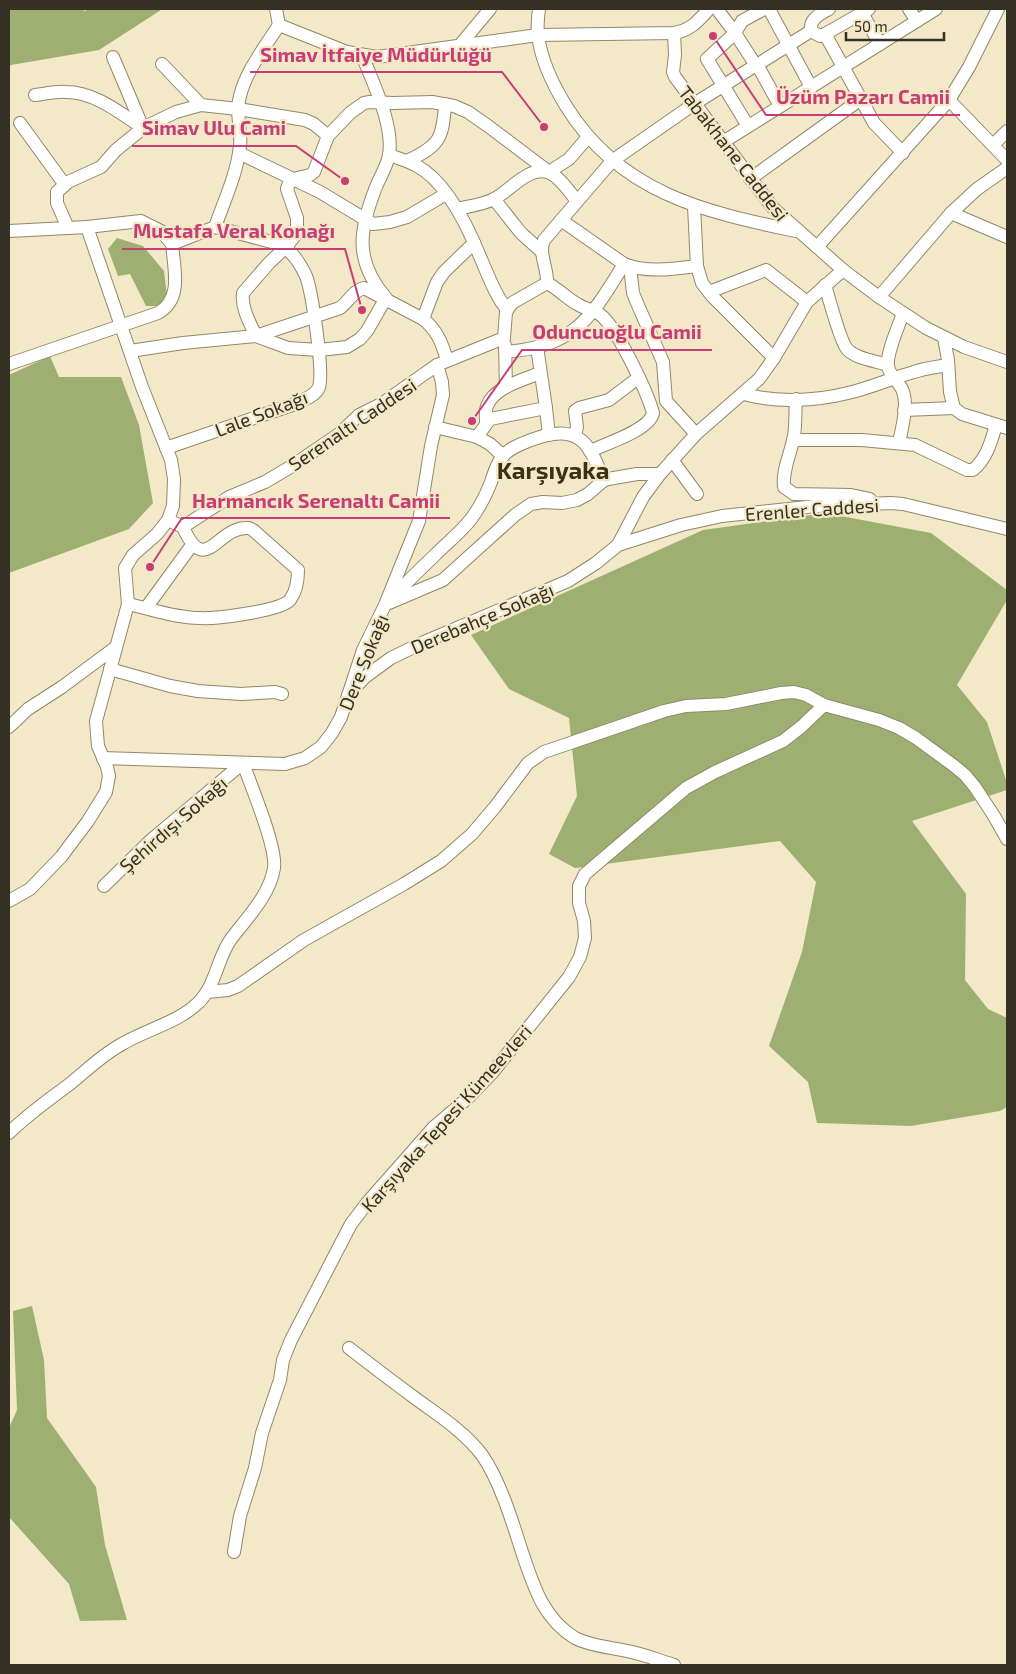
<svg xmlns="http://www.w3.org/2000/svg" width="1016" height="1674" font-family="'Exo 2',sans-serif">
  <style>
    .forest { fill: #9eb071 }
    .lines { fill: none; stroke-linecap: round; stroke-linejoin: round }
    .minor-casing { stroke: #918769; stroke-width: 14 }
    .minor { stroke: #fff; stroke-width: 12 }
    .labels { text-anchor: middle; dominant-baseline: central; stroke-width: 4.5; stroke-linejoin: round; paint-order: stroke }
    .street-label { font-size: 19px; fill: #343023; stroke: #f3e8c7 }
    .district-label { font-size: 24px; font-weight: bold; fill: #3b3216; stroke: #f3e8c7 }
    .leader { fill: none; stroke: #c73d75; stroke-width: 2 }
    .callout-dot { fill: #c73d75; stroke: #f3e8c7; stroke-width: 2 }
    .callout-label { font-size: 20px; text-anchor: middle; font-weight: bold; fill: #c73d75; stroke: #f3e8c7; stroke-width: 4.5; stroke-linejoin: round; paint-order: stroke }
  </style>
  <rect width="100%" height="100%" fill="#f3e8c7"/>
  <g class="forest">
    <path d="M9 9H79L86 11V9L161 10 99 50 11 65 9 68Z"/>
    <path d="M117 238 143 246 164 271 167 296 159 306H146L130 274 118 276 108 249Z"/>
    <path d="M50 356 59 377H121L139 425 153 503 129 529 9 573V375Z"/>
    <path d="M825 513 931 533 1007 590V600L957 685 987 722 1007 783V790L912 821 966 894 965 980 988 1009 1007 1018V1107L1000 1111 911 1126 817 1123 808 1082 769 1046 802 952 816 882 780 841 575 868 549 854 577 796 569 718 509 689 471 635 703 530Z"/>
    <path d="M32 1306 44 1360 47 1418 96 1487 105 1545 127 1620 80 1621 69 1584 9 1517V1428L17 1410 13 1311Z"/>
  </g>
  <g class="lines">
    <g class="minor-casing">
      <g id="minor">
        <path d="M276 9 279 25"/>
        <path d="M539 9C538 17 537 27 538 35 541 60 553 85 566 106 619 192 703 212 796 231"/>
        <path d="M717 9 735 33 753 61"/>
        <path d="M769 9 811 87"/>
        <path d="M909 9 917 21"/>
        <path d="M862 13 880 44"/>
        <path d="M279 25 347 52 377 57 538 35 674 33C691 30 698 21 709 9"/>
        <path d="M811 31 820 36 825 34 869 9"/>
        <path d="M811 31C809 19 820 14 829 9"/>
        <path d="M674 33 675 55 673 72 675 77 773 208 843 270 879 297 926 328 964 347 1007 362"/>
        <path d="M825 34 874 123 903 153"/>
        <path d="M460 45 490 9"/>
        <path d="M763 61 811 31"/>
        <path d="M162 64 201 105 238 109 305 120 314 124 328 136"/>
        <path d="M760 70 780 106"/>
        <path d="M35 95C45 94 55 91 66 92 95 92 120 113 143 128L176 112 201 105"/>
        <path d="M949 100 1007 160"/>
        <path d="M20 123 65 185"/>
        <path d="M748 126 707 59 735 33 742 21 764 9"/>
        <path d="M723 142 936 9"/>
        <path d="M993 145 1007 131"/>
        <path d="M239 153 320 192 373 224 390 222 407 217 446 194"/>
        <path d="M389 155C398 158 408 161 417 166 447 182 469 229 481 259 489 277 495 295 507 310"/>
        <path d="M407 161C439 146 443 139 445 104"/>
        <path d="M750 179 861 99"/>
        <path d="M494 199 521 233 541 251"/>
        <path d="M694 206 697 266 702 283 712 296 774 358"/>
        <path d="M457 209C469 206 482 205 494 199 510 191 527 167 547 172 559 175 570 193 577 201"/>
        <path d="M951 213 1007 237"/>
        <path d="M561 220 624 264C646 273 673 269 697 266"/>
        <path d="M68 228 57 203V192L68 182 101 167 116 150 143 128 113 57"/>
        <path d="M9 231 87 227 141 221 161 231 172 244"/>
        <path d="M817 247 949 100 969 67 998 9"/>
        <path d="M630 266 633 293 637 303 663 362 666 401 696 434"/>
        <path d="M547 283C548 269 538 253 544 240L612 161 694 104 753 67"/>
        <path d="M547 283C559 289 567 299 579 305 587 310 596 310 603 317 619 333 647 391 653 413 650 430 605 444 590 451"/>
        <path d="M825 285C829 298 840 341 847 349 856 359 876 361 888 365"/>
        <path d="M709 292 766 270 807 302"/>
        <path d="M879 297 951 213 977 189 1007 168"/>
        <path d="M423 319 437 282 444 272 474 243"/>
        <path d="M944 338 948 360 950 392 954 408 962 414 1007 428"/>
        <path d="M505 345 506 387"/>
        <path d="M130 351 183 343 256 336 288 348 319 350 347 347 360 339 367 331 386 298C354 261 359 230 376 187 380 177 387 166 389 155 394 125 373 83 362 55"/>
        <path d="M506 352C575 346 590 319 624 264"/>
        <path d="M447 360C442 343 437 330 423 319L364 288C354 290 349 301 340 308L256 336C250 323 241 308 243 293L269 263 286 247 297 233V218L287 189 289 183 293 179 310 175 314 172 328 136 350 113 364 103 370 102 393 103 432 102 454 106 468 112 488 126 549 172 569 159 588 137"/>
        <path d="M9 364 158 313C183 299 174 269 172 244L215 227C224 201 237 174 240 146 242 130 235 113 240 96 246 71 265 47 279 25"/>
        <path d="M744 394C776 403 816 401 848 393 870 388 892 378 914 372 925 368 937 367 948 365"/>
        <path d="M796 399C795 411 796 424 794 436 791 453 782 470 784 487L794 494 851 495 870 499"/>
        <path d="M546 408 549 435"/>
        <path d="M904 410 954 408"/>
        <path d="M486 422C486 417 485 411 487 406 494 387 523 380 540 373"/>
        <path d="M435 427 477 437 490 444 503 456"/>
        <path d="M575 435 577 427 575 411 579 408 609 400 638 378"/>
        <path d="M477 437 490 419 546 408 537 347"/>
        <path d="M793 440H862L915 445 967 470H973C987 458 991 442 996 425"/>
        <path d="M899 443C902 427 909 404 902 389 898 381 889 375 888 366 886 353 899 326 903 313"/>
        <path d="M166 448 295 404C303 400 316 396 319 387 324 371 312 292 306 276 300 263 292 250 279 244L215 227"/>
        <path d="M672 460 697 494"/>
        <path d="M168 520 183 527 229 497 265 482 292 466 339 434 359 415 383 403 437 365 504 338 506 312 512 303 547 283"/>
        <path d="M618 545 643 497 660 474 696 434 759 379 774 358 807 302 843 270"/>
        <path d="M390 600C405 584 420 569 436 554 448 542 461 532 471 519 480 507 486 495 491 482 494 473 496 465 502 457 509 448 521 444 531 440 575 423 590 439 603 481"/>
        <path d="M389 603 443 580 515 515 531 504 543 502 562 503 577 500 588 494 603 481 608 479 637 474H660"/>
        <path d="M128 604C151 609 176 618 200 618 216 619 280 611 290 600 296 592 298 580 298 570L253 530 249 528C217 525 206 579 183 527"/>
        <path d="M146 608 192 545"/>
        <path d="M110 669 170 686 198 691 241 694 275 692 282 694"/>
        <path d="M348 695 365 677 391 658 424 642 568 581 596 563 618 545 681 525 722 516 816 506 891 503 903 504 1007 529"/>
        <path d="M9 727 28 709 62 687 116 647"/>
        <path d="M103 758 285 764 305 758 321 747 332 733 341 717 363 650 385 605 419 521 431 446 443 395 442 382 437 365"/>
        <path d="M9 901 30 889 61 857 88 821 106 792 109 776 107 767 98 746 96 721 128 604 125 568 133 555 157 534 168 520 173 506 174 479 171 460 142 387 87 227"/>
        <path d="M207 992 228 990 238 986 304 940 404 884 441 861 472 834 495 807 528 763 544 752 664 711 686 706 726 704 781 693 794 692 806 695 824 705 879 720 899 728 916 738 953 765 965 775 975 787 994 816 1007 839"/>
        <path d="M9 1133C28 1114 50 1099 71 1083 88 1069 102 1055 122 1044 147 1029 177 1023 198 1003 216 986 217 958 231 939 246 919 270 895 274 868 277 847 251 786 243 763L151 840 104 886"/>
        <path d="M349 1348C371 1365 393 1382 415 1398 438 1415 465 1432 482 1455 499 1479 512 1520 521 1549 533 1584 542 1618 575 1638 590 1646 610 1647 627 1651 643 1654 658 1660 674 1665"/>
        <path d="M234 1552 240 1516 255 1468 262 1433 280 1380 283 1360 291 1340 338 1249 351 1224 367 1203 434 1127 469 1097 492 1073 569 977 580 957 585 938 584 921 579 903V886L585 874 686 788 715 772 783 741 801 727 824 705"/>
      </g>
    </g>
    <use href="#minor" class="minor"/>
  </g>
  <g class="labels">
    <g class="street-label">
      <text transform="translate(734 153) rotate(52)">Tabakhane Caddesi</text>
      <text transform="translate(261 413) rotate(-21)">Lale Sokağı</text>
      <text transform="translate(352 424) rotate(-34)">Serenaltı Caddesi</text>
      <text transform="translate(812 509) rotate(-4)">Erenler Caddesi</text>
      <text transform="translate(482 618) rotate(-23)">Derebahçe Sokağı</text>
      <text transform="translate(363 662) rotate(-68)">Dere Sokağı</text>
      <text transform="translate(173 824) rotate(-41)">Şehirdışı Sokağı</text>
      <text transform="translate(446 1118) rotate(-48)">Karşıyaka Tepesi Kümeevleri</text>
    </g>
    <g class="district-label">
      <text x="553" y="469">Karşıyaka</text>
    </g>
  </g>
  <path class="leader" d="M544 127L502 72H250M713 36L766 115H960M345 181L296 146H132M362 310L345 249H122M472 421L522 350H712M150 567L182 518H450"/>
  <g class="callout-dot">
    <circle cx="544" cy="127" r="5"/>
    <circle cx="713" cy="36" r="5"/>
    <circle cx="345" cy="181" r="5"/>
    <circle cx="362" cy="310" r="5"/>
    <circle cx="472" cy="421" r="5"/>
    <circle cx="150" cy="567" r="5"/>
  </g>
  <g class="callout-label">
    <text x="376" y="62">Simav İtfaiye Müdürlüğü</text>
    <text x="863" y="104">Üzüm Pazarı Camii</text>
    <text x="214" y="135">Simav Ulu Cami</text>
    <text x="234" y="238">Mustafa Veral Konağı</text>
    <text x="617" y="339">Oduncuoğlu Camii</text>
    <text x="316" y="508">Harmancık Serenaltı Camii</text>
  </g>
  <rect width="1016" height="1674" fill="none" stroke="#343023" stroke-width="20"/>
  <path d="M846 32v8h98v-8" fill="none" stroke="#343023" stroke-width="2.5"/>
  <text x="854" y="32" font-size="15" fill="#343023" stroke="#f3e8c7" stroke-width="4" paint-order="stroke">50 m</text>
</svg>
